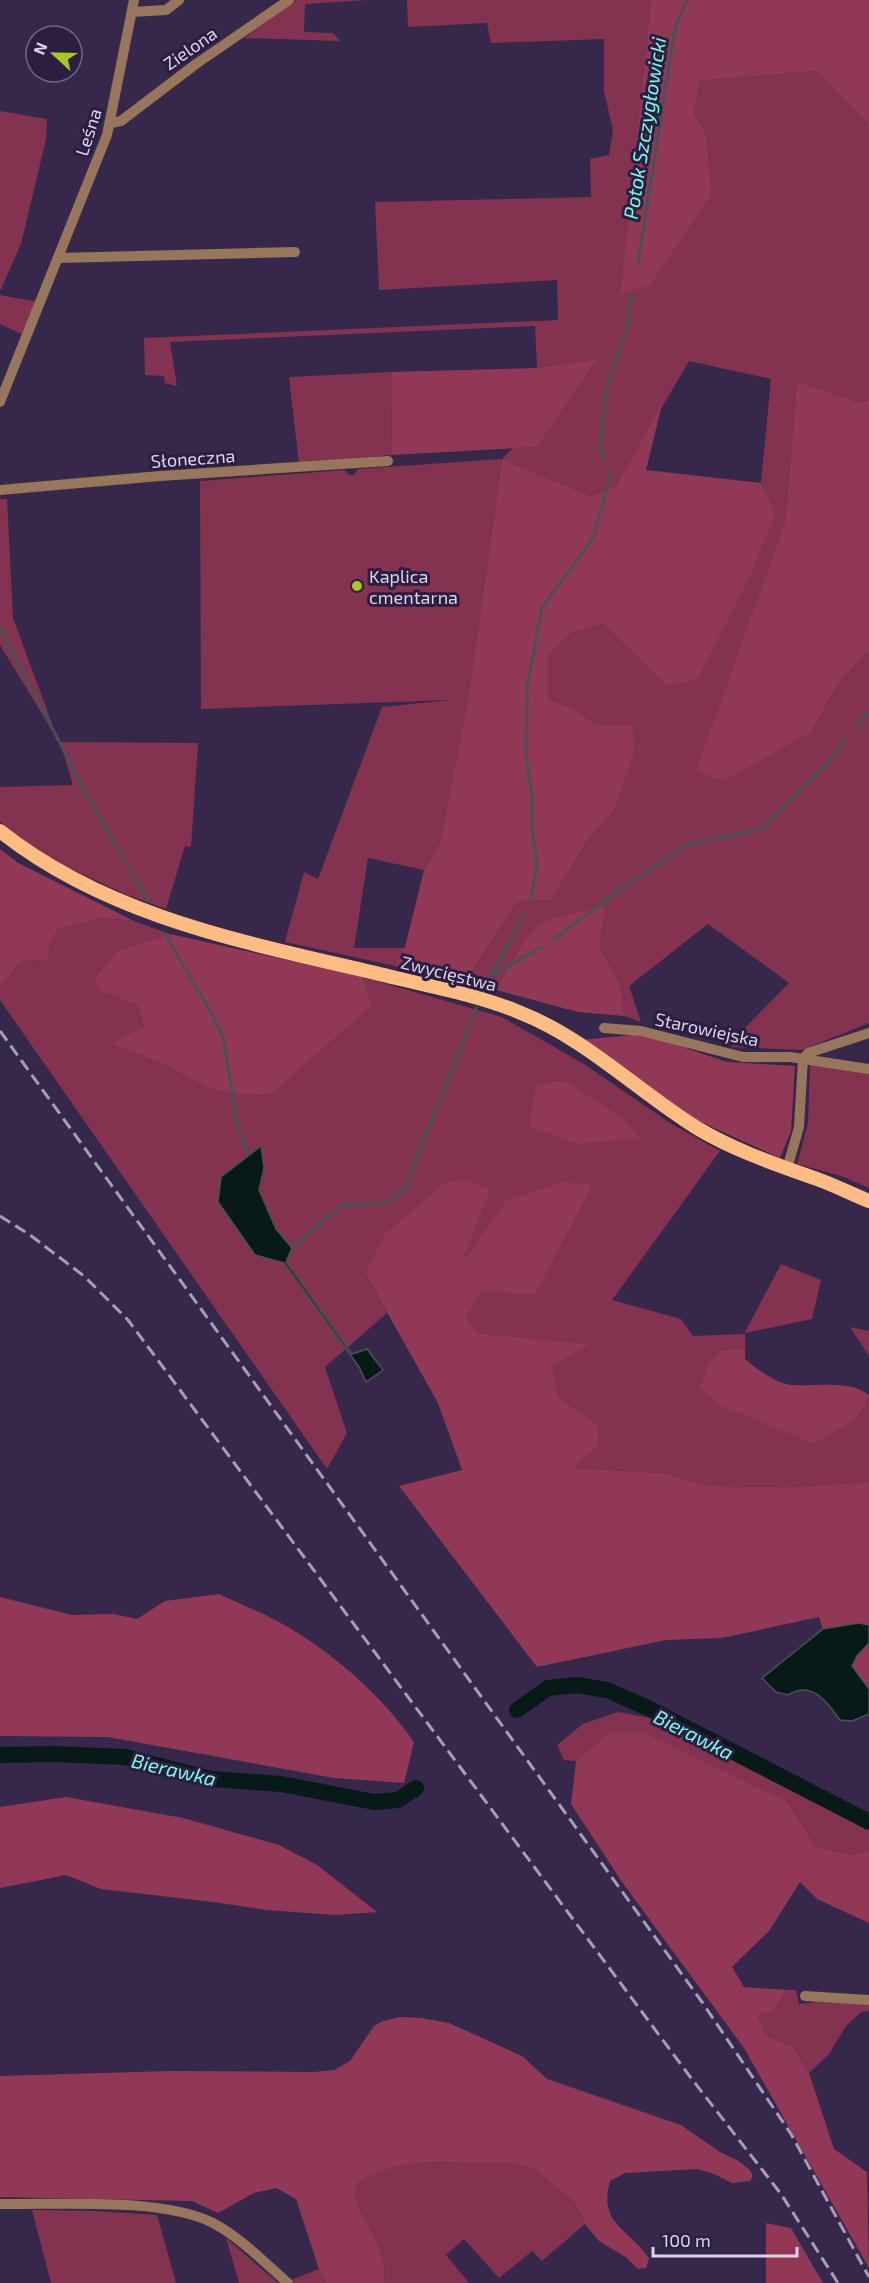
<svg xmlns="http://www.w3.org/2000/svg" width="869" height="2283" font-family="'Exo 2',sans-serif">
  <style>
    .green { fill: #83334f }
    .forest { fill: #913857 }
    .water { fill: #081a17; stroke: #475256; stroke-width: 1.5 }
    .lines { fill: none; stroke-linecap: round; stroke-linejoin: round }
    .stream { stroke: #475256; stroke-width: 3 }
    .river { stroke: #081a17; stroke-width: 16 }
    .minor { stroke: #97765b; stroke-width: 10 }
    .major { stroke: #febb82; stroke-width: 14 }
    .rail { stroke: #a69db7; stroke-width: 3; stroke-dasharray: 12 6; stroke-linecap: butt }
    .poi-dot { fill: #a7c81f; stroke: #2c1e40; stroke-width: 2 }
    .labels { text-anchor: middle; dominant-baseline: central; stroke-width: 6; stroke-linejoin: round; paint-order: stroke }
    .street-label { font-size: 18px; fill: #dad3e9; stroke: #2c1e40 }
    .poi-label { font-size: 18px; fill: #dad3e9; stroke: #2c1e40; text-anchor: start }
    .water-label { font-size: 20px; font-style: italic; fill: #75fde6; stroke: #2c1e40 }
  </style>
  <rect width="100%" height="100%" fill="#36284b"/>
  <g class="green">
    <path d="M296 0H368L305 4 304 32 333 33 340 41 244 38Z"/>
    <path d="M407 0H651L620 294 706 134 694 113 700 81 817 71 869 125V399L859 403 797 381 785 523 734 667 811 732 839 683 869 650V1023L802 1050 732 1047 735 1038 789 983 708 924 629 986 641 1022 624 1016 621 985 599 945 606 908 525 942 496 990 467 979 517 902 551 900 589 838 613 812 633 725H597L572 708 548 699V656L571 633 603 624 667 686 776 513 761 483 771 379 689 361 616 486 591 496 502 459 468 699 440 842 424 870 368 858 354 948H405L395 966 285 942 304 872 318 879 382 707 451 700 201 709 200 481 344 470 349 475H354L358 469 502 459 513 448 537 447 596 359 537 368 535 326 170 342 177 386 165 383 164 376 145 375 144 338 558 320 557 280 379 290 375 202 591 197 590 159 609 155 613 130 604 91V39L491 43 487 23 408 27Z"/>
    <path d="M0 111 47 119 46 139 21 244 0 291Z"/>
    <path d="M0 295 44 303 30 338 0 324Z"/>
    <path d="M391 372 392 455 299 464 289 377Z"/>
    <path d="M0 499H7L13 618 58 740 0 645Z"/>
    <path d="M60 742 198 743 191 847 185 846 166 909 125 894 43 856 0 822V787L73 785Z"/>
    <path d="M102 918 134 921 170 934 119 950 100 991 137 1005 144 1028 113 1043 162 1064 206 1087 327 1044 371 1005 362 977 502 1017 584 1064 670 1123 720 1151 612 1300 681 1319 693 1336 744 1334 781 1264 821 1280 812 1319 745 1333V1348L721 1350 772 1425 814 1444 857 1419 869 1396V1482L792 1487 708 1486 664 1473 572 1468 597 1424 558 1397 553 1366 589 1344 478 1333 466 1317 481 1291 459 1266 365 1273 387 1313 325 1367 347 1433 327 1469 0 1000V987L21 961 48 960 50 943 58 929Z"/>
    <path d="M810 1064 869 1072V1188L841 1176 797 1164 808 1123Z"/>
    <path d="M850 1327 869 1331V1356Z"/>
    <path d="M618 1712 650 1718 869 1828V1850L854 1855 816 1847 788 1802 609 1734 576 1761 564 1760 557 1745 583 1724Z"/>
    <path d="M787 1990H796L799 2004 817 2002 869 2004V2011L861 2012 846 2026 829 2054 809 2073 794 2048 766 2035 756 2015 775 2009Z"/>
    <path d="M424 2162 519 2164 537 2171 574 2202 585 2224 542 2261 532 2251 499 2278 464 2239 446 2255 469 2283H384C384 2277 385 2270 384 2264 380 2239 361 2218 354 2194 356 2190 357 2185 360 2181 370 2169 408 2165 424 2162Z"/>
    <path d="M32 2210 95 2211 157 2215 176 2283H51Z"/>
    <path d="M226 2238 278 2283H239Z"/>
    <path d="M319 2269 326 2283H295L291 2280Z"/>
  </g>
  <g class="forest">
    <path d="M651 0H869V125L817 71 700 81 694 113 706 134 711 195 650 285 620 294Z"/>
    <path d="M597 359 537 447 392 455 391 372 537 368Z"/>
    <path d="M797 381 859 403 869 399V650L839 683 811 732 724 781 696 771 785 523Z"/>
    <path d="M662 405 646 470 761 483 776 513 749 578 698 678 667 686 603 624 571 633 548 656V699L572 708 597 725H633L634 754 613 812 589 838 551 900 517 902 467 979 395 966 405 947 424 870 440 842 468 699 502 459 591 496 616 486Z"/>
    <path d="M0 849 18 863 134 921 102 918 58 929 50 943 48 960 21 961 0 987Z"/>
    <path d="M606 907 599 945 621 985 624 1016 578 1012 496 990C506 974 526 932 542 924 557 915 589 910 606 907Z"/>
    <path d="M170 934 362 977 372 1005 272 1093 245 1095 206 1087 162 1064 112 1043 144 1027 137 1005 100 991 94 979 119 950Z"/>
    <path d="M644 1034 727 1062 795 1066 791 1131 780 1158 679 1112 580 1040Z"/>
    <path d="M565 1081 621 1117 639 1138 577 1144 530 1127 533 1097 537 1085Z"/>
    <path d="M468 1180 490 1190 461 1264 507 1200 563 1182 592 1185 535 1295 482 1291 466 1317 478 1333 590 1344 553 1366 558 1397 597 1424 598 1445 573 1468 664 1473 708 1486 792 1487 869 1482V1625L859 1623 823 1629 819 1617 722 1638 666 1640 537 1667 399 1486 462 1470 438 1403 365 1273 384 1235 446 1182Z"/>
    <path d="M745 1348V1359C757 1369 775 1383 791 1385 812 1387 854 1379 869 1396L857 1419 814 1444 720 1405 700 1387 708 1365 721 1350Z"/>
    <path d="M219 1594C238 1603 259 1611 277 1621 328 1648 382 1695 414 1742L404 1783 334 1778 108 1737 0 1736V1597L72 1615 114 1614 137 1619 165 1601Z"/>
    <path d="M869 1643V1689L852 1666 857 1656Z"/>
    <path d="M642 1732 788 1802 816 1847 854 1855 869 1850V1923L817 1899 800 1882 769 1931 732 1967 744 1987 787 1990 775 2009 757 2016 766 2035 794 2048 809 2073 834 2149 867 2172 869 2268 744 2048 622 1882 571 1804 576 1761 609 1733Z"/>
    <path d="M66 1797 183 1818 279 1845 317 1865 377 1912 335 1915 267 1910 213 1902 101 1889 66 1875 0 1888V1807Z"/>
    <path d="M400 2017 421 2018 449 2023 522 2056 547 2079 681 2125 720 2152 737 2160 750 2170 753 2176 750 2181 732 2183 714 2174 697 2169 625 2173 610 2181C598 2224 628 2228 649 2258L646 2268 638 2269 627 2258 599 2241 585 2224 574 2202 537 2171 519 2164 424 2162 395 2167 365 2177 359 2182 354 2194C361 2218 380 2239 384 2264 385 2270 384 2277 384 2283H326L319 2269 296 2199 276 2188 254 2193 218 2213 192 2201 0 2197V2076L171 2071 314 2072 334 2070 350 2061 374 2026 383 2021Z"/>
    <path d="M766 2223 791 2228 823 2283H766Z"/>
  </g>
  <g class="water">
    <path d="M261 1146 264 1168 259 1190 276 1229 292 1248 286 1262 352 1354 367 1349 383 1370 366 1382 359 1367 284 1263 255 1255 218 1202 221 1177Z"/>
    <path d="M859 1623 869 1625V1643L857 1656 852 1666 869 1689V1714L852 1721 840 1720C827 1702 812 1680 788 1695L776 1692 762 1678 823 1629Z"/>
  </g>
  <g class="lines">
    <g class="stream">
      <path d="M638 264 675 27 687 0"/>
      <path d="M604 458 600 445 607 386 627 327 632 293"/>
      <path d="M0 628 88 797 148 901"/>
      <path d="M857 726 869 711"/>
      <path d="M530 902 537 865 532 827V794L526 757 527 687 542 608 593 538 610 476 608 471"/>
      <path d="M165 934 212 1014 223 1037 239 1133 249 1154"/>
      <path d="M552 940 624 887 687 845 762 829 832 758 847 739"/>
      <path d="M493 975 541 947"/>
      <path d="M482 992 525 913"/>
      <path d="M292 1248 342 1205 387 1203 405 1188 476 1008"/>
    </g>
    <g class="river">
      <path d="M517 1710 548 1688 577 1685 607 1690 648 1708 869 1822"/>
      <path d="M0 1755 54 1754 125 1757 211 1779 281 1784 374 1802 398 1800 416 1788"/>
    </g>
    <g class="minor">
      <path d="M132 12 166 10 179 0"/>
      <path d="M111 123 121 121 196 64 289 0"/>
      <path d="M59 258 295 252"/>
      <path d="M0 402 107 135 134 0"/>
      <path d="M0 490 160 476 388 461"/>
      <path d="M604 1028 641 1031 743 1057H790L869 1069"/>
      <path d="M803 1059 808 1053 869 1033"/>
      <path d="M787 1169 799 1127 803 1059"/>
      <path d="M805 1996 869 2000"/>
      <path d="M0 2204C58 2205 162 2197 213 2223 241 2238 264 2262 288 2283"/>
    </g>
    <path class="major" d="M0 831C113 921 260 945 396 978 438 988 481 996 521 1013 585 1038 639 1092 697 1128 737 1152 781 1166 825 1182 840 1188 854 1195 869 1201"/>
    <g class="rail">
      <path d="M0 1031 702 2002 791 2134 869 2277"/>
      <path d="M0 1216 30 1235 84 1276 128 1320 691 2078 781 2194 838 2283"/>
    </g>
  </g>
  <circle class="poi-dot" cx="357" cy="586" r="6"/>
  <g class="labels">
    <g class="street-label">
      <text transform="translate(190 48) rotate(-35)">Zielona</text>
      <text transform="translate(88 132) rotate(-72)">Leśna</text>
      <text transform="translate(193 458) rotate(-4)">Słoneczna</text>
      <text transform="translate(449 973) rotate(14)">Zwycięstwa</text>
      <text transform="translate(707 1029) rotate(12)">Starowiejska</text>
    </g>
    <g class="poi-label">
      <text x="369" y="576">Kaplica<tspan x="369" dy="21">cmentarna</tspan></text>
    </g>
    <g class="water-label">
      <text transform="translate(644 128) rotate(-81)">Potok Szczygłowicki</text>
      <text transform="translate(694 1734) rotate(27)">Bierawka</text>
      <text transform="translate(174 1769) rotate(13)">Bierawka</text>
    </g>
  </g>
  <g transform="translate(54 54) rotate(292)"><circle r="28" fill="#2c1e40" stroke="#726684" stroke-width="1.5"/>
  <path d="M0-4.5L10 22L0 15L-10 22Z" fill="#a7c81f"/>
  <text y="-9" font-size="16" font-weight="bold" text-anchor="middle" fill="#dad3e9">N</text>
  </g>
  <path d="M653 2247v9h144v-9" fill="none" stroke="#dad3e9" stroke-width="3"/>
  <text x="662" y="2247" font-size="18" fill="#dad3e9" stroke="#2c1e40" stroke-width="4.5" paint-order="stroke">100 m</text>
</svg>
